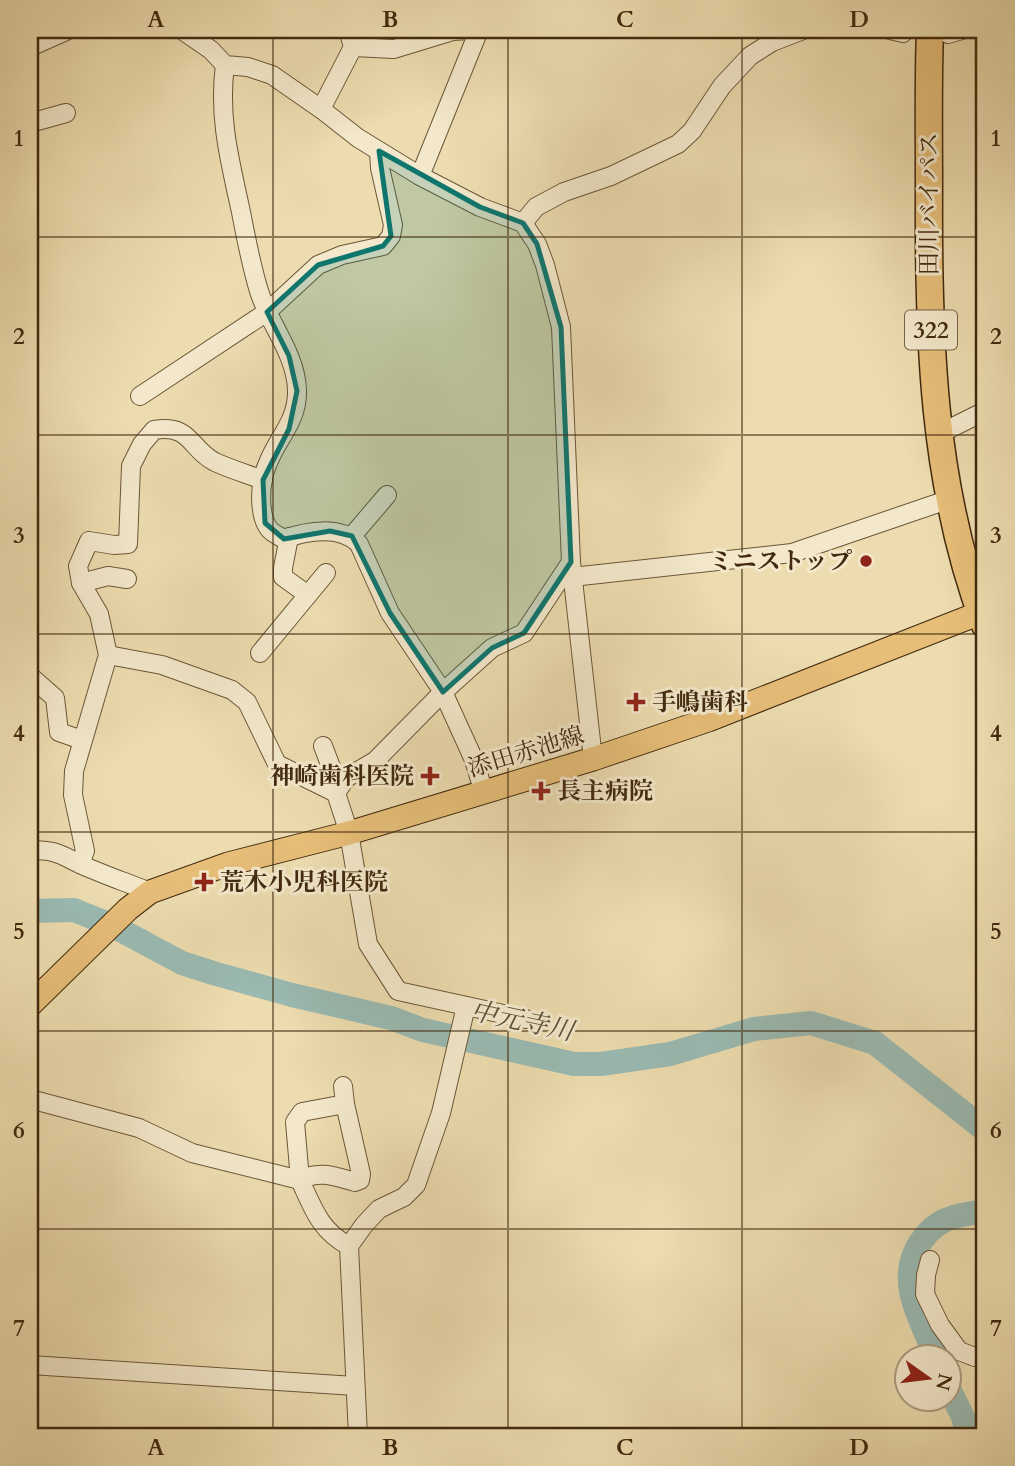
<svg xmlns="http://www.w3.org/2000/svg" width="1015" height="1466" font-family="Cardo,'Noto Serif JP',serif">
  <style>
    .lines { fill: none; stroke-linecap: round; stroke-linejoin: round }
    .river { stroke: #9abab2; stroke-width: 24 }
    .minor-casing { stroke: #6c5637; stroke-width: 20 }
    .major-casing { stroke: #422a0f; stroke-width: 25 }
    .highway-casing { stroke: #422a0f; stroke-width: 29 }
    .minor { stroke: #f3e8cb; stroke-width: 18 }
    .major { stroke: #e6be78; stroke-width: 23 }
    .highway { stroke: #e6be78; stroke-width: 26 }
    .marked { fill: #0f766e; fill-opacity: 0.2; stroke: #0f766e; stroke-width: 5; stroke-linejoin: round }
    .grid { fill: none; stroke: #422a0f; stroke-width: 2; stroke-opacity: 0.55 }
    .poi-dot { fill: #8f2418; stroke: #f3e8cb; stroke-width: 2.5 }
    .labels { text-anchor: middle; dominant-baseline: central; stroke-width: 6; stroke-linejoin: round; paint-order: stroke }
    .shield { fill: #f3e8cb; stroke: #776347; stroke-width: 2 }
    .shield-label { font-size: 23px; font-weight: bold; fill: #422a0f }
    .street-label { font-size: 24px; fill: #422a0f; stroke: #f3e8cb }
    .poi-label { font-size: 24px; font-weight: bold; fill: #422a0f; stroke: #f3e8cb; text-anchor: start }
    .water-label { font-size: 26px; font-style: italic; fill: #584e38; stroke: #f3e8cb }
    .neatline { fill: none; stroke: #422a0f; stroke-width: 2.5 }
    .grid-label { font-size: 23px; text-anchor: middle; font-weight: bold; fill: #422a0f }
  </style>
  <rect width="100%" height="100%" fill="#ecdcaf"/>
  <filter id="stains"><feTurbulence type="fractalNoise" baseFrequency=".00286" numOctaves="4"/><feColorMatrix values="0 0 0 0 .2 0 0 0 0 .09 0 0 0 0 .02 0 0 0 .5 -.17"/></filter>
  <radialGradient id="worn" r=".72"><stop offset=".6" stop-color="#630" stop-opacity="0"/><stop offset="1" stop-color="#630" stop-opacity=".3"/></radialGradient>
  <g class="lines">
    <g class="river">
      <path d="M30 911 74 910 111 925 182 963 213 973 292 995 391 1018 423 1030 574 1064H601L670 1054 754 1029 811 1023 875 1043 985 1130"/>
      <path d="M936 1358C923 1322 897 1286 917 1248 934 1218 953 1216 985 1211"/>
      <path d="M948 1387 963 1417 968 1436"/>
    </g>
    <g class="minor-casing">
      <g id="minor">
        <path d="M182 30 211 50 225 65 248 67 272 75 321 109 358 138 420 176 480 207 523 223 537 244 545 265 561 327 571 562 593 759"/>
        <path d="M890 30 903 33"/>
        <path d="M948 34 962 30"/>
        <path d="M30 47 68 30"/>
        <path d="M353 47 394 49 453 31 470 30"/>
        <path d="M225 65C218 117 230 161 241 212 246 238 251 265 259 291 269 324 296 354 297 390 298 421 278 437 268 463 260 480 257 515 270 530 274 534 279 536 284 539 307 531 340 525 359 544L390 613 443 692 474 760 484 793"/>
        <path d="M321 109 353 47 348 30"/>
        <path d="M30 123 66 113"/>
        <path d="M420 176 479 30"/>
        <path d="M523 223 536 207 564 192 611 176 678 144 692 131 722 86 750 56 772 42 803 30"/>
        <path d="M140 396 267 312 318 265 342 255 383 246 391 236 393 225 380 168 379 151"/>
        <path d="M939 434 985 411"/>
        <path d="M352 536 387 495"/>
        <path d="M289 537 283 568V577L308 595"/>
        <path d="M572 577 792 553 950 499"/>
        <path d="M81 583 108 576 127 579"/>
        <path d="M260 653 326 573"/>
        <path d="M108 655 162 665 232 690 247 702 277 764 336 793"/>
        <path d="M30 676 55 698 59 732 82 740"/>
        <path d="M323 746 339 788"/>
        <path d="M30 850C57 850 59 854 82 865 104 875 128 883 150 892"/>
        <path d="M80 864 85 851 73 795 74 771 108 655 99 614 81 583 78 566 89 541 114 545 128 544 131 466 142 444 154 430C192 424 189 449 215 462 230 469 247 474 263 480"/>
        <path d="M526 1019 398 991 368 944 349 833 336 793 346 778 375 761 443 692 492 648 524 633 571 562"/>
        <path d="M343 1086 345 1104 302 1112 295 1122 300 1180C320 1170 334 1176 355 1182L360 1180 361 1174 345 1104"/>
        <path d="M30 1099 139 1128 192 1153 300 1180C313 1208 320 1231 349 1246"/>
        <path d="M930 1260 926 1275 925 1294 940 1325 959 1351 975 1357 985 1353"/>
        <path d="M30 1365 355 1386"/>
        <path d="M358 1436 349 1246 364 1225 379 1209 404 1197 416 1185 441 1113 466 1006"/>
      </g>
    </g>
    <g class="major-casing">
      <path id="major" d="M30 1005 128 909 150 892 228 864 349 833 593 759 708 720 985 611"/>
    </g>
    <g class="highway-casing">
      <path id="highway" d="M930 30C928 83 929 136 929 189 928 336 932 486 985 625"/>
    </g>
    <use href="#minor" class="minor"/>
    <use href="#major" class="major"/>
    <use href="#highway" class="highway"/>
  </g>
  <path class="marked" d="M379 151 480 207 523 223 537 244 561 327 571 562 524 633 492 648 443 692 390 613 352 536 330 531 284 539 265 523 263 480 289 429 297 391 289 356 267 312 318 265 383 246 391 236Z"/>
  <path class="grid" d="M273 30V1436M508 30V1436M742 30V1436M30 237H985M30 435H985M30 634H985M30 832H985M30 1031H985M30 1229H985"/>
  <g class="poi-dot">
    <circle cx="866" cy="561" r="7"/>
    <path d="M632.5 691.5h7v7h7v7h-7v7h-7v-7h-7v-7h7z"/>
    <path d="M426.5 765.5h7v7h7v7h-7v7h-7v-7h-7v-7h7z"/>
    <path d="M537.5 780.5h7v7h7v7h-7v7h-7v-7h-7v-7h7z"/>
    <path d="M200.5 871.5h7v7h7v7h-7v7h-7v-7h-7v-7h7z"/>
  </g>
  <g class="labels">
    <rect class="shield" x="905" y="310.5" width="52" height="39" rx="5"/>
    <g class="shield-label">
      <text x="931" y="330">322</text>
    </g>
    <g class="street-label">
      <text transform="translate(929 204) rotate(-90)">田川バイパス</text>
      <text transform="translate(526 752) rotate(-17)">添田赤池線</text>
    </g>
    <g class="poi-label">
      <text x="852" y="561" text-anchor="end">ミニストップ</text>
      <text x="652" y="702">手嶋歯科</text>
      <text x="414" y="776" text-anchor="end">神崎歯科医院</text>
      <text x="557" y="791">長主病院</text>
      <text x="220" y="882">荒木小児科医院</text>
    </g>
    <g class="water-label">
      <text transform="translate(522 1021) rotate(12)">中元寺川</text>
    </g>
  </g>
  <rect width="1015" height="1466" fill="none" stroke="#ecdcaf" stroke-width="77"/>
  <g transform="translate(928 1378) rotate(104)"><circle r="33" fill="#f3e8cb" stroke="#ac9c80" stroke-width="2"/>
  <path d="M0-5L12 26L0 18L-12 26Z" fill="#8f2418"/>
  <text y="-10" font-size="19" font-weight="bold" text-anchor="middle" fill="#422a0f">N</text>
  </g>
  <rect x="38" y="38" width="938" height="1390" class="neatline"/>
  <g class="grid-label">
    <text x="156" y="27">A</text>
    <text x="390" y="27">B</text>
    <text x="625" y="27">C</text>
    <text x="859" y="27">D</text>
    <text x="19" y="146">1</text>
    <text x="996" y="146">1</text>
    <text x="19" y="344">2</text>
    <text x="996" y="344">2</text>
    <text x="19" y="543">3</text>
    <text x="996" y="543">3</text>
    <text x="19" y="741">4</text>
    <text x="996" y="741">4</text>
    <text x="19" y="939">5</text>
    <text x="996" y="939">5</text>
    <text x="19" y="1138">6</text>
    <text x="996" y="1138">6</text>
    <text x="19" y="1336">7</text>
    <text x="996" y="1336">7</text>
    <text x="156" y="1455">A</text>
    <text x="390" y="1455">B</text>
    <text x="625" y="1455">C</text>
    <text x="859" y="1455">D</text>
  </g>
  <rect width="100%" height="100%" filter="url(#stains)"/>
  <rect width="100%" height="100%" fill="url(#worn)"/>
</svg>
